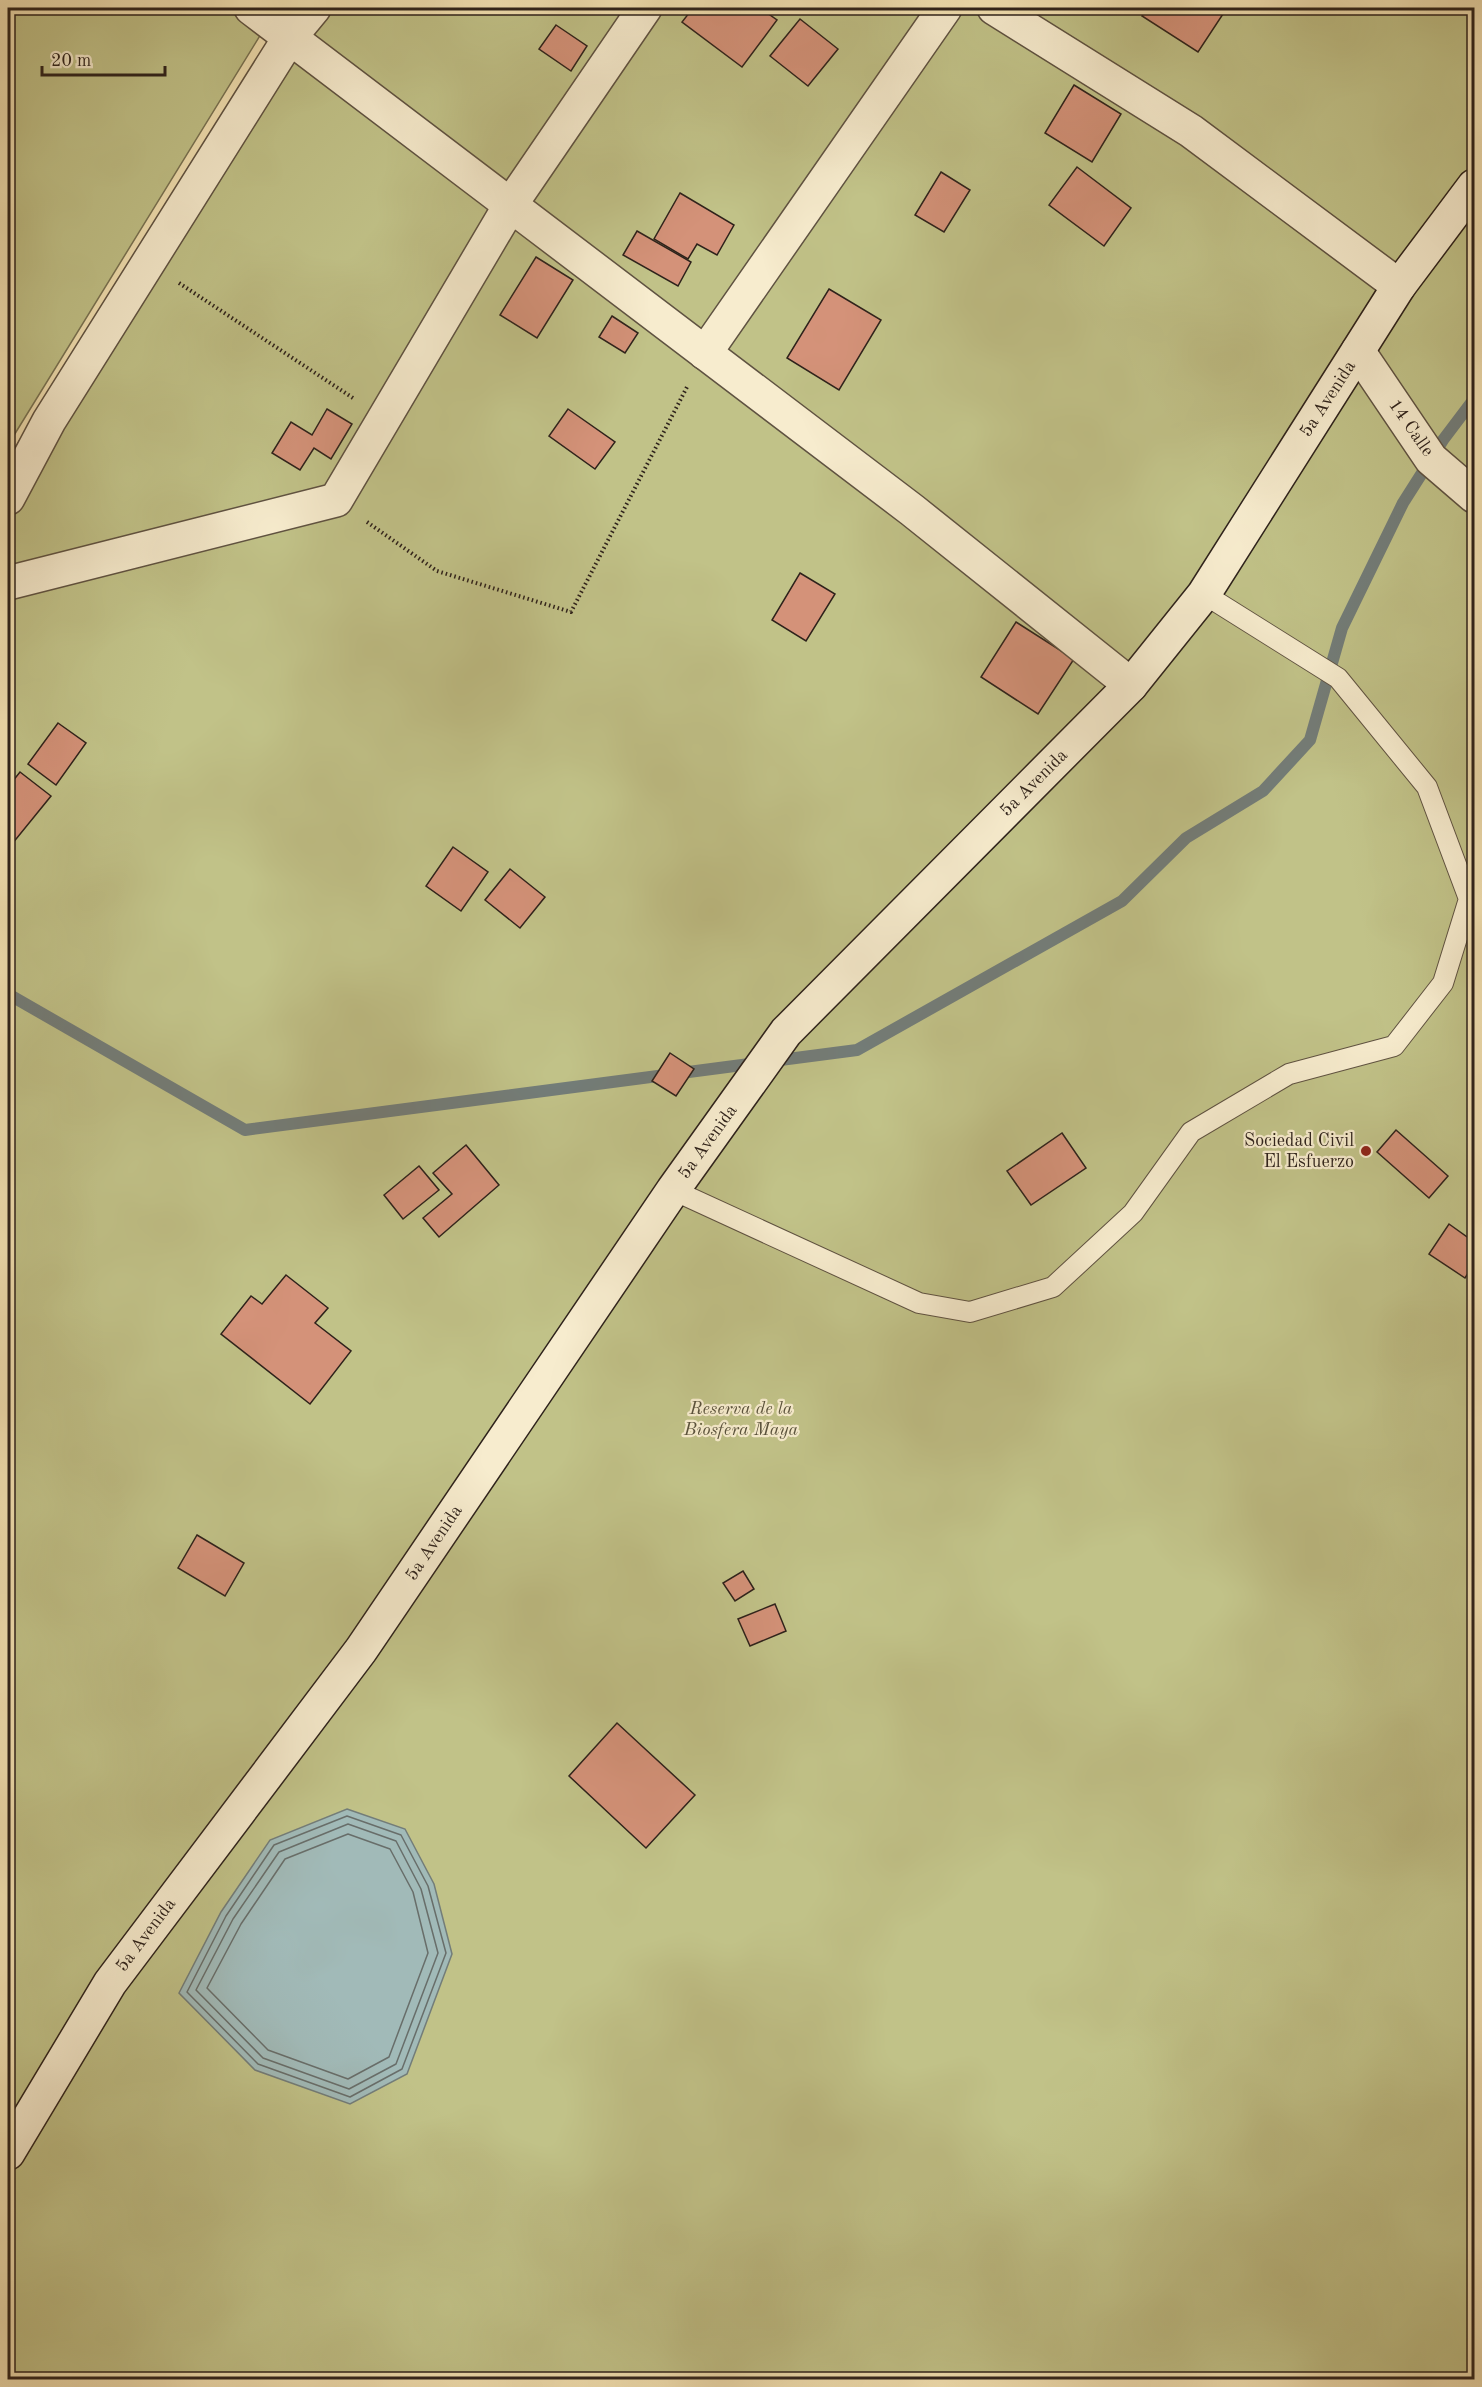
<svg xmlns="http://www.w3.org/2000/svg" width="1482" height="2387" font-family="'Old Standard TT',serif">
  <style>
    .green { fill: #c1c288; stroke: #787252; stroke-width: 1.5 }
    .water { fill: #a1bab8; stroke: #737d79; stroke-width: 1.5 }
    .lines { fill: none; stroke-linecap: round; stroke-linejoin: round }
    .shore { stroke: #686e6a; stroke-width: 1.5 }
    .stream { stroke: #737d79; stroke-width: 12 }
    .building { fill: #d49279; stroke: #2e221b; stroke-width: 1.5 }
    .lane-casing { stroke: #5f5241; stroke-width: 22 }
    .street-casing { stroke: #5f5241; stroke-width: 36 }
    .secondary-casing { stroke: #2e221b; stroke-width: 36 }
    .path { stroke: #2e221b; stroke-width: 4; stroke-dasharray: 1.5 3; stroke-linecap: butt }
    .lane { stroke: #f7ecce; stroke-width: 20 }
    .street { stroke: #f7ecce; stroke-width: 33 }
    .secondary { stroke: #f7ecce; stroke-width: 33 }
    .poi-dot { fill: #8f2418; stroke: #f7ecce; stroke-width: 2 }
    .labels { text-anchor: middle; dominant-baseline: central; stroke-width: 4.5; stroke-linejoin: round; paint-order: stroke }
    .street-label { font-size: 18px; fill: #2e221b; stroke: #f7ecce }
    .poi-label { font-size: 18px; fill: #2e221b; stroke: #f7ecce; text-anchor: end }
    .park-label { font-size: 18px; font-style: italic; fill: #5a523c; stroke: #f7ecce }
  </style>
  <rect width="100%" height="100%" fill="#f3e2b3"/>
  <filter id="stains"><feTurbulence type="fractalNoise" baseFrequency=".00333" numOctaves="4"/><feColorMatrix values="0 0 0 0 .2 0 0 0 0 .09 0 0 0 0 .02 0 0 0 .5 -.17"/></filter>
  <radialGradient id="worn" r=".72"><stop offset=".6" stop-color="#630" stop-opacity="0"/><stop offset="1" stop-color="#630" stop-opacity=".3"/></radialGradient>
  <g class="green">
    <path d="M8 8H277L8 445Z"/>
    <path d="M290 8H1474V2379H8V459Z"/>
  </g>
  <path class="water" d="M347 1809 405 1829 434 1884 452 1954 407 2074 350 2104 255 2070 179 1993 221 1912 270 1840Z"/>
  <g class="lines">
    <g class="shore">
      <path d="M347 1816 401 1835 428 1886 446 1953 402 2069 350 2097 258 2064 187 1992 226 1916 274 1845Z"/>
      <path d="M348 1824 396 1841 421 1889 438 1953 396 2064 349 2089 263 2058 196 1990 233 1919 279 1852Z"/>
      <path d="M348 1834 390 1849 413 1892 428 1953 389 2057 348 2079 268 2050 207 1988 241 1924 285 1859Z"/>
    </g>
    <path class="stream" d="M8 994 245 1130 857 1050 1122 901 1186 838 1263 791 1310 740 1342 628 1403 503 1443 440 1474 399"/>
  </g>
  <g class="building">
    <path d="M693 8H760L777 20 742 67 682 22Z"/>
    <path d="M1147 8H1212L1223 14 1198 52 1142 16Z"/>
    <path d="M800 19 838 49 808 86 770 56Z"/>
    <path d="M556 25 587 46 571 71 539 49Z"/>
    <path d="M1074 85 1121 114 1092 162 1045 133Z"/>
    <path d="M1077 167 1131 208 1104 246 1049 205Z"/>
    <path d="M941 172 970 190 944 232 915 215Z"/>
    <path d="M680 193 734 225 717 255 697 244 688 259 654 239Z"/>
    <path d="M637 231 691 262 678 286 623 255Z"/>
    <path d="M536 257 573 280 537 338 500 315Z"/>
    <path d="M829 289 881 320 839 390 787 358Z"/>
    <path d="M612 316 638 333 625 353 599 337Z"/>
    <path d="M327 409 352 424 331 459 314 448 300 470 272 453 291 422 312 435Z"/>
    <path d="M568 409 615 442 595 469 549 436Z"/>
    <path d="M800 573 835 594 806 641 772 620Z"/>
    <path d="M1016 622 1074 659 1038 714 981 677Z"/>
    <path d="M58 723 86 743 56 785 28 764Z"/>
    <path d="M20 772 51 796 8 849V787Z"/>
    <path d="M453 847 488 872 461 911 426 886Z"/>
    <path d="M510 869 545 897 520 928 485 900Z"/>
    <path d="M8 878 14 882 8 893Z"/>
    <path d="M670 1053 694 1069 676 1096 652 1081Z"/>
    <path d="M1396 1130 1448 1176 1429 1198 1377 1152Z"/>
    <path d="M1062 1133 1086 1168 1031 1205 1007 1171Z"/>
    <path d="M466 1145 499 1185 439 1237 423 1218 452 1194 433 1173Z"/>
    <path d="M419 1166 439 1190 403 1219 384 1195Z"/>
    <path d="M1449 1224 1474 1242V1264L1465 1278 1429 1254Z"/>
    <path d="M286 1275 328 1308 315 1323 351 1351 310 1404 221 1334 251 1296 262 1304Z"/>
    <path d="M197 1535 244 1563 225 1596 178 1568Z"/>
    <path d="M743 1571 754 1589 735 1601 723 1583Z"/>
    <path d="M775 1604 786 1631 750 1646 738 1619Z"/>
    <path d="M617 1723 695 1795 646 1848 569 1776Z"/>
  </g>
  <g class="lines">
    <g class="lane-casing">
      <path id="lane" d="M673 1190 919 1303 970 1312 1053 1287 1133 1213 1191 1132 1289 1074 1394 1046 1443 983 1469 899 1427 787 1338 678 1204 594"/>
    </g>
    <g class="street-casing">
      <g id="street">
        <path d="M251 8 912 510 1131 685"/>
        <path d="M994 8 1191 131 1399 286"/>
        <path d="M1358 351 1431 459 1474 496"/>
        <path d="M705 353 945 8"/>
        <path d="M8 498 49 421 290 37 314 8"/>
        <path d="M8 583 336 500 511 204 645 8"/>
      </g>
    </g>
    <g class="secondary-casing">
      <path id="secondary" d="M8 2153 110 1983 361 1650 673 1190 786 1032 1131 685 1204 594 1399 286 1474 186"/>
    </g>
    <g class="path">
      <path d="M179 283 353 398"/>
      <path d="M367 522 437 571 571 612 688 385"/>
    </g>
    <use href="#lane" class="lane"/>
    <use href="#street" class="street"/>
    <use href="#secondary" class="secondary"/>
  </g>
  <circle class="poi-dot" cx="1366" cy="1151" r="6"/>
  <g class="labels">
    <g class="street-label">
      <text transform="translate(1328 399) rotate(-57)">5a Avenida</text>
      <text transform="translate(1411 428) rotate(55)">14 Calle</text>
      <text transform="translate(1034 783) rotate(-45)">5a Avenida</text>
      <text transform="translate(708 1142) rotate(-54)">5a Avenida</text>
      <text transform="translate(434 1543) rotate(-56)">5a Avenida</text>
      <text transform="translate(146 1935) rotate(-53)">5a Avenida</text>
    </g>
    <g class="poi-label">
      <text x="1354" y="1141">Sociedad Civil<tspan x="1354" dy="21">El Esfuerzo</tspan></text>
    </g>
    <g class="park-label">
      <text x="741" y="1409">Reserva de la<tspan x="741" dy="21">Biosfera Maya</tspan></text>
    </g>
  </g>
  <rect width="1482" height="2387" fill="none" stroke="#f3e2b3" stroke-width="30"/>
  <rect x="9" y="9" width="1464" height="2369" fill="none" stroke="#2e221b" stroke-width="3"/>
  <rect x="15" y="15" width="1452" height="2357" fill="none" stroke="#2e221b" stroke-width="1.5"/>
  <path d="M42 66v9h123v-9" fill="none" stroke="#2e221b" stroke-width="3"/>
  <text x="51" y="66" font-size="18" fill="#2e221b" stroke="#f7ecce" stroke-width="4.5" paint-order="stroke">20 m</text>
  <rect width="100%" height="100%" filter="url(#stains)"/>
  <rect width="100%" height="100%" fill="url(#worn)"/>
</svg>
